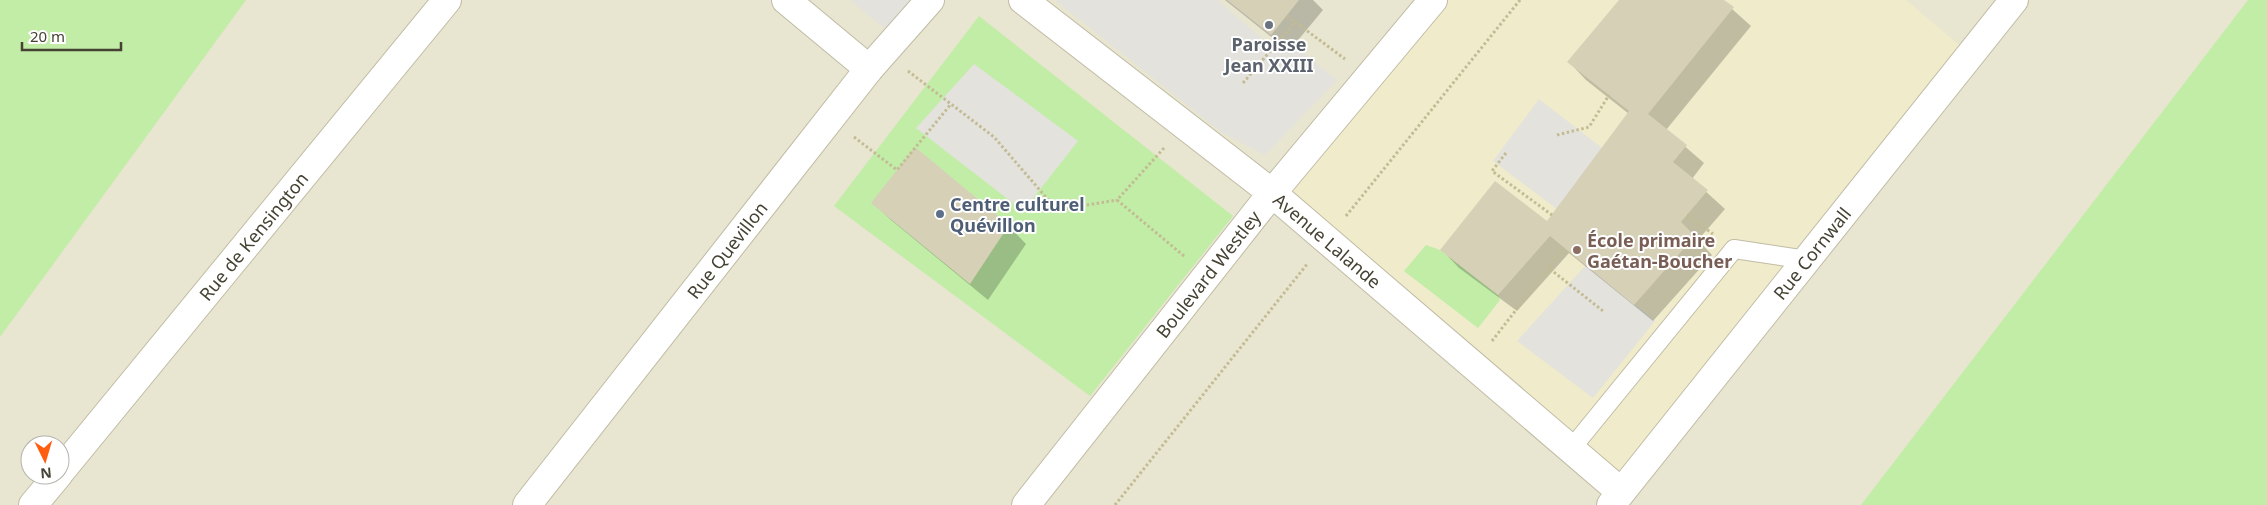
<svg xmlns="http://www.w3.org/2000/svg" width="2267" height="505" font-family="'Noto Sans',sans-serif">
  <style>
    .residential { fill: #e8e5d0; fill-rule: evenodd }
    .education { fill: #efebcb }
    .green { fill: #c1eda7 }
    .parking { fill: #e3e2dc }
    .shadow { fill: #0003 }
    .building { fill: #d6d0b7 }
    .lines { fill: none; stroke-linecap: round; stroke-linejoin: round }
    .service-casing { stroke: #c0bca5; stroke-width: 20 }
    .minor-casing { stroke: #c0bca5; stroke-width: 30 }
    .path { stroke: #c3bb94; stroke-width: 3; stroke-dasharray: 2.5 2.5; stroke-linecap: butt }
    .service { stroke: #fff; stroke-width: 18 }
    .minor { stroke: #fff; stroke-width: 28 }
    .worship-dot { fill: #6b7280; stroke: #fff; stroke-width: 2 }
    .service-dot { fill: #5c6f8a; stroke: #fff; stroke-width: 2 }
    .education-dot { fill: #8d6e63; stroke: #fff; stroke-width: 2 }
    .labels { text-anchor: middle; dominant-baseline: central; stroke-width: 4; stroke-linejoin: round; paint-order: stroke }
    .worship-label { font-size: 18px; font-weight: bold; fill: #5b616d; stroke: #fff }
    .service-label { font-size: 18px; font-weight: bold; fill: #4e5e75; stroke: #fff; text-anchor: start }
    .street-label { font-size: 18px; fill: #464233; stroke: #fff }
    .education-label { font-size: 18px; font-weight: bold; fill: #785e54; stroke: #fff; text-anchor: start }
  </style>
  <rect width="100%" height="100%" fill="#f4f2e3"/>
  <path class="residential" d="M0 0H2267V505H0ZM30 445H60V475H30Z"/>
  <path class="education" d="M1433 0H1906L1970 54 1621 492 1272 193Z"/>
  <g class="green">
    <path d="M0 0H246L0 337Z"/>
    <path d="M2248 0H2267V505H1861Z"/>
    <path d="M979 16 1233 216 1090 396 834 206Z"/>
    <path d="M1426 245 1440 250 1498 295 1500 300 1478 328 1404 271Z"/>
  </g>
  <g class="parking">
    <path d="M850 0H930L897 38Z"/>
    <path d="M1055 0H1217L1265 41 1292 44 1337 80 1265 155 1221 132Z"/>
    <path d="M974 64 1078 141 1023 211 916 128Z"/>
    <path d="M1539 99 1602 148 1557 209 1493 161Z"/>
    <path d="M1586 265 1655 321 1593 398 1517 341Z"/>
  </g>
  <g class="shadow">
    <path d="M1225 0H1313L1323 10 1289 51Z"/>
    <path d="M1621 0H1722L1751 26 1666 130 1704 163 1692 179 1725 209 1698 240 1712 255 1653 321 1569 253 1517 311 1459 268 1442 250 1547 223 1629 114 1586 80 1569 62Z"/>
    <path d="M915 149 1009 226 1026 244 988 300 891 220 873 203Z"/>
  </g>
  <g class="building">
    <path d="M1227 0H1299L1271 35Z"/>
    <path d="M1619 0H1724L1734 7 1648 114 1687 145 1673 162 1708 190 1681 222 1695 236 1634 305 1550 236 1498 295 1440 250 1495 181 1547 221 1629 111 1567 62Z"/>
    <path d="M915 147 1009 225 970 284 871 203Z"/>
  </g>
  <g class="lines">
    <g class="service-casing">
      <path id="service" d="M1571 449 1734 249 1807 260"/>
    </g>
    <g class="minor-casing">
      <g id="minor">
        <path d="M786 0 869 69"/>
        <path id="s1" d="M1023 0 1272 193 1621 492"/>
        <path id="s2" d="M60 472 447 0"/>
        <path d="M33 505 58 475"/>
        <path id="s3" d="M527 505 869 69 930 0"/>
        <path id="s4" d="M1026 505 1272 193 1433 0"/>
        <path id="s5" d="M1611 505 2014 0"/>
      </g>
    </g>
    <g class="path">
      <path d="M1287 16 1345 59"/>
      <path d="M908 71 994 137 1057 210 1117 200"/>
      <path d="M1243 83 1295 22"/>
      <path d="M1557 135 1589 127 1609 95"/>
      <path d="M854 137 897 170 951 104"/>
      <path d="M1164 148 1117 200 1184 256"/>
      <path d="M1506 153 1492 171 1552 215"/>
      <path d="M1687 215 1713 234"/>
      <path d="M1346 216 1520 0"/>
      <path d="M1550 269 1603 311"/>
      <path d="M1492 341 1564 248"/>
      <path d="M1115 505 1308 263"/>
    </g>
    <use href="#service" class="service"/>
    <use href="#minor" class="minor"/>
  </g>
  <circle class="worship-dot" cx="1269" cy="25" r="5"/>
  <circle class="service-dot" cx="940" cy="214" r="5"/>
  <circle class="education-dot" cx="1577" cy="250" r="5"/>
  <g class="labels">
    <g class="worship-label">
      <text x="1269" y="44">Paroisse<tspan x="1269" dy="21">Jean XXIII</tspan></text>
    </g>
    <g class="service-label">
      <text x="950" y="204">Centre culturel<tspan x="950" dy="21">Quévillon</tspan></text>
    </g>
    <g class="street-label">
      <text stroke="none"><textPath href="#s2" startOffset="305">Rue de Kensington</textPath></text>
      <text stroke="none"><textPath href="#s1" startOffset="388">Avenue Lalande</textPath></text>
      <text stroke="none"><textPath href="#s3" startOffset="324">Rue Quevillon</textPath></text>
      <text stroke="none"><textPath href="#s5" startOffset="322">Rue Cornwall</textPath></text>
      <text stroke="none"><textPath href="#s4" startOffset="294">Boulevard Westley</textPath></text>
    </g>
    <g class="education-label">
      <text x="1587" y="240">École primaire<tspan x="1587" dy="21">Gaétan-Boucher</tspan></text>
    </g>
  </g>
  <g transform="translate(45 460) rotate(175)"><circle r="24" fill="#ffffff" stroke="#b5b3ad"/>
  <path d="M0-4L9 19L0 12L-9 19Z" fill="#ff5e0f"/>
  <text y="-8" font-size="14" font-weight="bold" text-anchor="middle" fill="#464233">N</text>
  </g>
  <path d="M22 42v8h99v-8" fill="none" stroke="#464233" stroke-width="2.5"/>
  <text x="30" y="42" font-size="15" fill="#464233" stroke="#ffffff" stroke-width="4" paint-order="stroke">20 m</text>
</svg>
